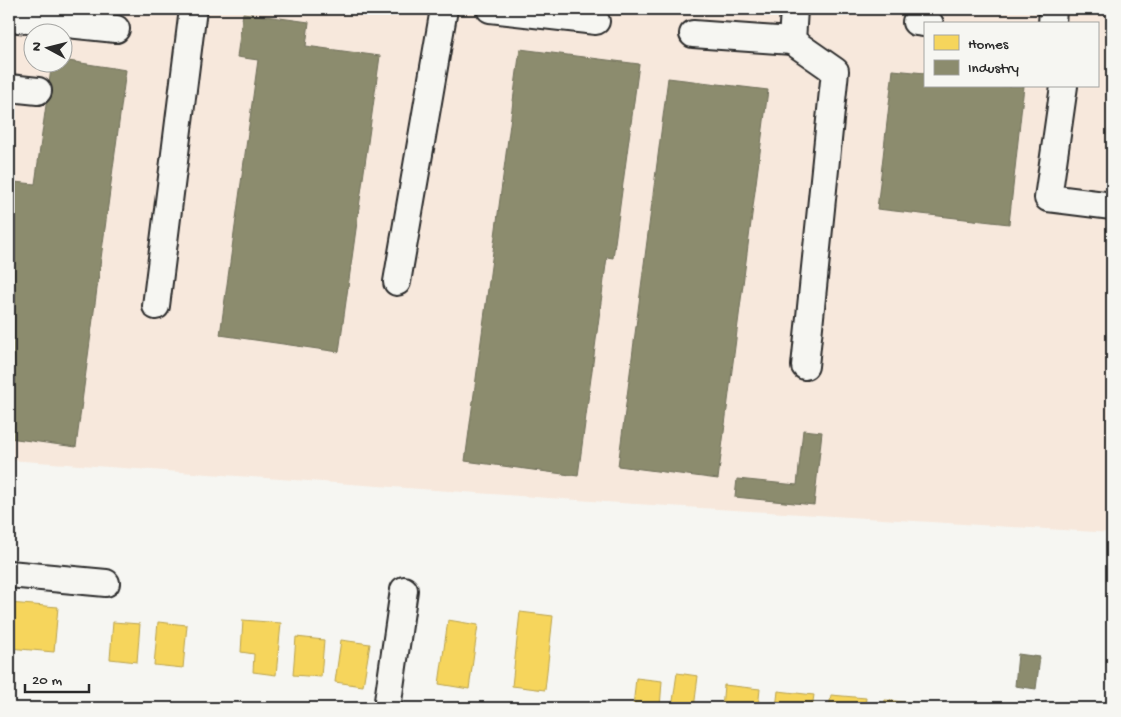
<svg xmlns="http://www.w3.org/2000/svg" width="1121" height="717" font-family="'Gochi Hand',sans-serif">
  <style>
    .built { fill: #f7e8dc; fill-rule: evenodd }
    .homes { fill: #f6d55c; stroke: #b9a24d }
    .industry { fill: #8c8c6e; stroke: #6f6f5a }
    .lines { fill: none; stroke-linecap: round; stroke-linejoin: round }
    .minor-casing { stroke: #2b2b2b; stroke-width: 30 }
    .minor { stroke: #f6f6f2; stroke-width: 26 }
  </style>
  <rect width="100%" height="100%" fill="#f6f6f2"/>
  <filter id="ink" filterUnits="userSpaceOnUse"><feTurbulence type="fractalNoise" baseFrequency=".02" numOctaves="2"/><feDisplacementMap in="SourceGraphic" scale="10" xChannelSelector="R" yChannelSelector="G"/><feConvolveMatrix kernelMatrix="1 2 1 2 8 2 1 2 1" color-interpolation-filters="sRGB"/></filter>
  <g filter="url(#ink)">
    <path class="built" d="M9 9H1112V533L620 503 9 460ZM925 24H1097V86H925ZM32 32H62V62H32Z"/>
    <g class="homes">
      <path d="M9 603 58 607 54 652 9 648Z"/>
      <path d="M520 612 553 616 545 690 512 686Z"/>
      <path d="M243 620 281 623 276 675 253 672 254 654 241 652Z"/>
      <path d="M448 620 478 625 469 689 439 684Z"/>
      <path d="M113 622 140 624 137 662 110 659Z"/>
      <path d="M158 622 187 625 183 668 154 665Z"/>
      <path d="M296 637 324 640 321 677 293 675Z"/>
      <path d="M341 640 370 644 363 686 335 682Z"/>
      <path d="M677 673 698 676 694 708H672Z"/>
      <path d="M636 678 662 681 660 708 633 707Z"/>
      <path d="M724 685 760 689 758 708H722Z"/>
      <path d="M778 691 814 695 812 708H776Z"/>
      <path d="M831 695 866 698 865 708H829Z"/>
      <path d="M885 700 921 704V708H884Z"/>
    </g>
    <g class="industry">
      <path d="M243 13 309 22 306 46 380 56 339 352 220 335 258 60 237 57Z"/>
      <path d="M520 49 639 64 613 258 607 257 578 476 465 461Z"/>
      <path d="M62 60 126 70 76 447 9 438V226L14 182 35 184 52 62H62Z"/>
      <path d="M893 70 925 73V86H1024L1009 224 877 209Z"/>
      <path d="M668 78 768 90 718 479 618 466Z"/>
      <path d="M803 430 822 432 814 505 735 497 737 479 797 485Z"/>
      <path d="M1018 654 1040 657 1036 689 1015 686Z"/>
    </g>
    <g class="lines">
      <g class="minor-casing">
        <g id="minor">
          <path d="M490 9 596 21"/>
          <path d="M794 9 792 41 835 71 805 366"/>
          <path d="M9 18 116 29"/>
          <path d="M916 22 930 24"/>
          <path d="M1052 24 1053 9"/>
          <path d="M693 34 792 41"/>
          <path d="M1064 86 1048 198 1112 206"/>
          <path d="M9 88 38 91"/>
          <path d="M397 282 444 9"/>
          <path d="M156 306 193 9"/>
          <path d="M9 574 106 583"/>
          <path d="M387 708 404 590"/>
        </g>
      </g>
      <use href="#minor" class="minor"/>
    </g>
  </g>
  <rect width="1121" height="717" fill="none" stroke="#f6f6f2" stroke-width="30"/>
  <rect x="15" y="15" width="1091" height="687" fill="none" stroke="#2b2b2b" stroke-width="2" filter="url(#ink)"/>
  <rect x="924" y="22" width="175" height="65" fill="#f6f6f2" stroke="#a5a5a2"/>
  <rect x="934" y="35" width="25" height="15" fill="#f6d55c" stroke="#a5a5a2"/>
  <text x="968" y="48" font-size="15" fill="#2b2b2b">Homes</text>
  <rect x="934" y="60" width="25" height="15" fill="#8c8c6e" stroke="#a5a5a2"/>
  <text x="968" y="72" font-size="15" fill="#2b2b2b">Industry</text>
  <g transform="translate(48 48) rotate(277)"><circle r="24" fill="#f6f6f2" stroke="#a5a5a2"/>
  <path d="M0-4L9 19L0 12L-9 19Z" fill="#2b2b2b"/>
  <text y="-8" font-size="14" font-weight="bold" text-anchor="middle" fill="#2b2b2b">N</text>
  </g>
  <path d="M25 684v8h64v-8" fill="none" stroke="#2b2b2b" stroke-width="2.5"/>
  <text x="32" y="684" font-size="15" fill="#2b2b2b" stroke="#f6f6f2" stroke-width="4" paint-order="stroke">20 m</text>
</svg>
